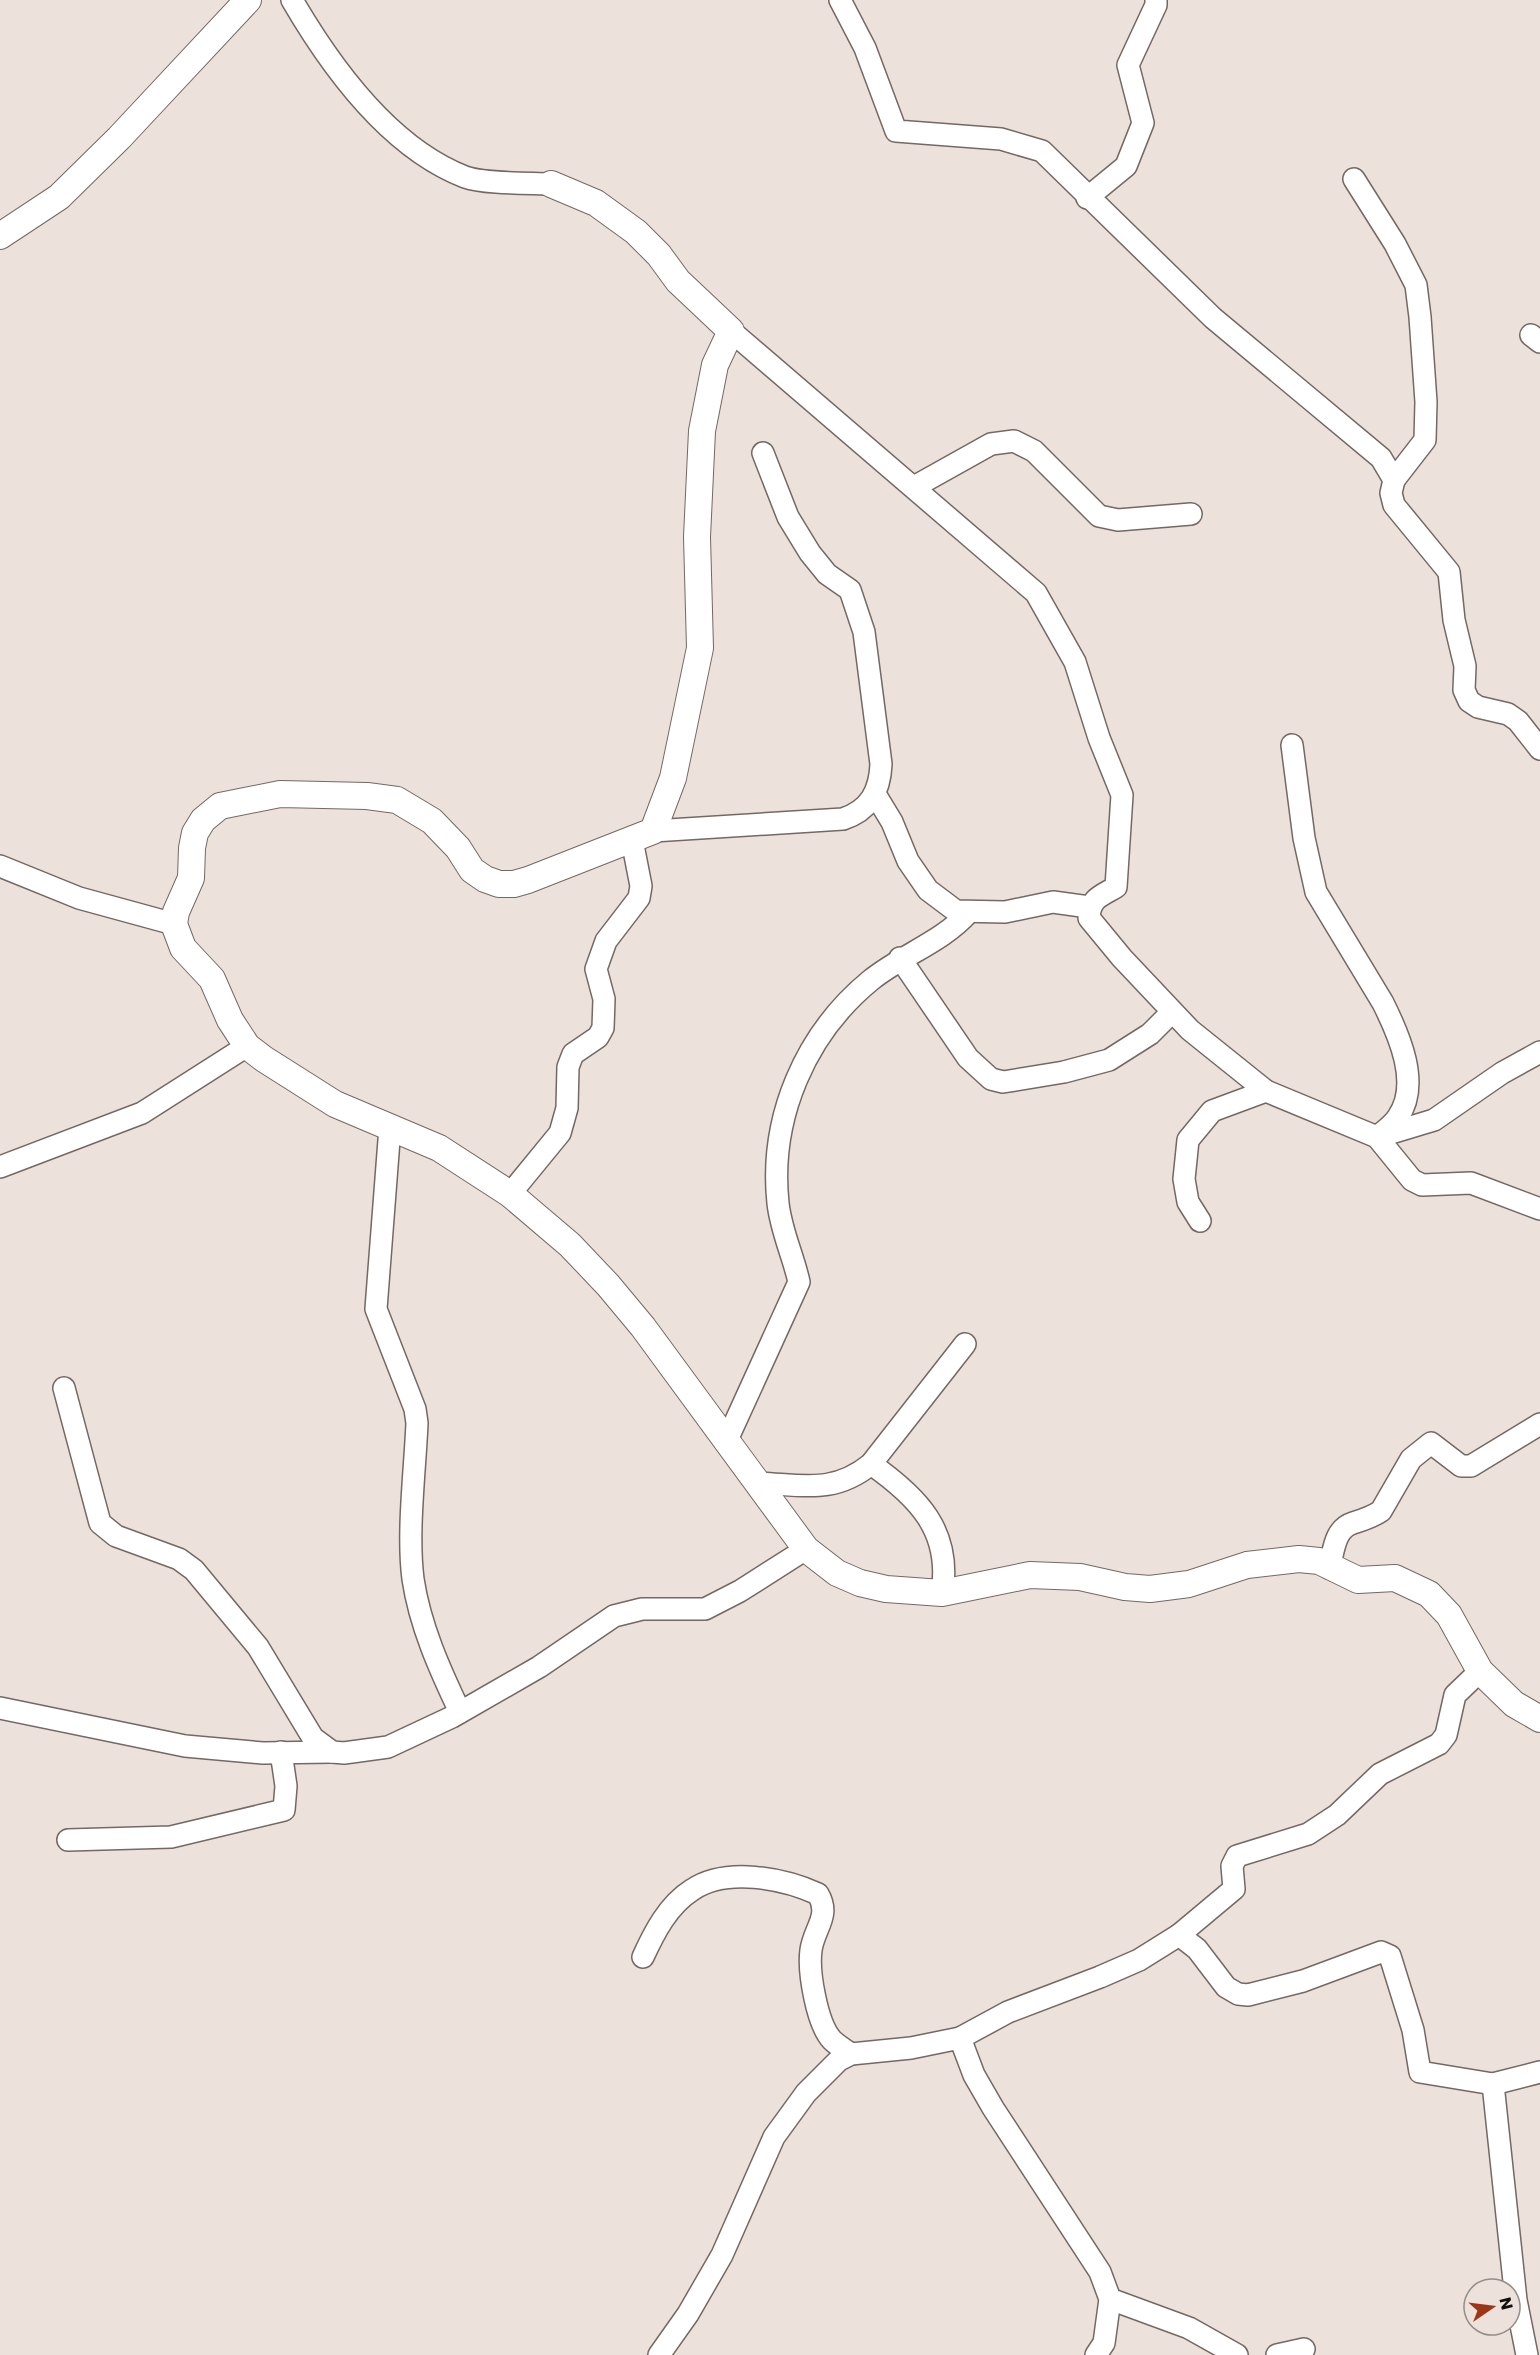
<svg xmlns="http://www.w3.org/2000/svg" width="1540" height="2355" font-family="Poppins,sans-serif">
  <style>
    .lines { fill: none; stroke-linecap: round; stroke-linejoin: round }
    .minor-casing { stroke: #736863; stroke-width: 24 }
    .tertiary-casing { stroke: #736863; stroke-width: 28 }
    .minor { stroke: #fff; stroke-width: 21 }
    .tertiary { stroke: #fff; stroke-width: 26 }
  </style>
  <rect width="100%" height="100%" fill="#ede2db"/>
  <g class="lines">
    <g class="minor-casing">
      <g id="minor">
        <path d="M292 0C331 67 390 148 465 177 484 184 529 183 551 184"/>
        <path d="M840 0 865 48 896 131 1001 139 1042 151 1213 318 1381 458 1394 480 1391 493 1394 505 1449 572 1454 620 1465 666 1464 690 1469 701 1478 707 1508 714 1518 721 1540 749"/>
        <path d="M1354 179 1395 244 1416 285 1420 317 1426 402 1425 440 1394 480"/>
        <path d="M1087 198 1126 166 1143 123 1128 65 1156 5V0"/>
        <path d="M731 331 1036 593 1075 662 1099 738 1122 795 1116 887C1101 896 1090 898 1089 918L1122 958 1190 1030 1266 1091 1377 1137 1412 1180 1422 1185 1471 1183 1540 1209"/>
        <path d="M1531 335 1540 342"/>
        <path d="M914 487 991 444 1014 441 1034 451 1099 516 1118 520 1191 514"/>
        <path d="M1292 745 1304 838 1316 892 1383 1003C1399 1035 1421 1084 1398 1117 1393 1125 1384 1131 1377 1137"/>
        <path d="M875 794 892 822 908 861 928 890 956 911 1005 912 1053 902 1089 907"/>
        <path d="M653 831 843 819C870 810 880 791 881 764L864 632 850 590 827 574 810 553 788 517 763 453"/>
        <path d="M0 866 79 898 174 924"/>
        <path d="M900 958 968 1058 991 1079 1003 1082 1064 1072 1109 1060 1150 1034 1172 1012"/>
        <path d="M390 1127 376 1309 415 1409 417 1423C415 1470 407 1533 413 1579 420 1626 440 1670 460 1712"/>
        <path d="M1381 1136 1434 1120 1502 1073 1540 1052"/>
        <path d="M0 1167 142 1113 247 1046"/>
        <path d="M510 1194 560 1133 567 1108 568 1067 573 1054 598 1037 603 1028 604 999 596 969 606 941 639 898 641 886 632 840"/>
        <path d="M1200 1221 1188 1202 1184 1179 1188 1140 1212 1111 1266 1091"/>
        <path d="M64 1388 100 1523 116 1536 179 1559 194 1570 258 1647 313 1738 332 1752 344 1753 388 1747 452 1717 539 1667 614 1616 642 1609H705L740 1591 806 1549"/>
        <path d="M727 1440 799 1282C793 1255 781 1231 778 1203 769 1118 805 1034 871 980 902 955 942 942 968 913"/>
        <path d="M871 1464C918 1497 952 1531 942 1593"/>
        <path d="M759 1483C804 1485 834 1494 871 1464L965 1344"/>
        <path d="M1329 1568C1334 1551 1334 1529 1353 1523 1363 1520 1372 1517 1381 1511L1411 1459 1431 1443 1461 1466H1471L1540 1424"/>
        <path d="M0 1708 185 1746 263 1753 332 1752"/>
        <path d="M68 1840 171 1837 284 1810 286 1786 281 1752"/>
        <path d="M1179 1935 1197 1949 1226 1987 1238 1994 1248 1995 1303 1981 1381 1952 1390 1956 1413 2030 1420 2072 1493 2084 1516 2300 1527 2355"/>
        <path d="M643 1957C654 1933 668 1905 692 1890 726 1867 783 1878 818 1894 831 1916 814 1928 811 1950 808 1972 817 2024 832 2040 837 2045 845 2050 851 2054"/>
        <path d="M960 2038 974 2075 993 2108 1100 2272 1110 2299 1104 2343 1096 2355"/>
        <path d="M1493 2084 1540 2072"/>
        <path d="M1110 2299 1189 2328 1237 2355"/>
        <path d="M659 2355 688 2314 722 2255 774 2137 806 2093 839 2060 851 2054 911 2048 960 2038 1008 2012 1100 1977 1139 1960 1179 1935 1234 1889 1232 1866 1237 1856 1308 1834 1337 1815 1380 1774 1439 1744 1446 1735 1455 1695 1480 1671"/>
        <path d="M1277 2355 1304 2349"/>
      </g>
    </g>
    <g class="tertiary-casing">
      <g id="tertiary">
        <path d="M551 184 596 203 636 232 659 255 678 281 731 331 715 365 702 431 697 537 700 648 673 778 653 831 528 880 514 884H499L485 879 472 870 458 848 432 821 397 800 367 796 280 794 220 806 203 820 195 833 192 848 191 878 176 912 174 924 183 948 212 979 230 1020 247 1046 264 1059 335 1104 439 1148 510 1194 570 1245 608 1285 643 1327 806 1549 837 1573 860 1583 886 1589 942 1593 1030 1575 1080 1577 1125 1587 1150 1589 1189 1584 1247 1565 1299 1559 1319 1561 1358 1580 1395 1578 1429 1594 1449 1615 1480 1671 1514 1704 1540 1719"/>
        <path d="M0 236 59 197 119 138 248 0"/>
      </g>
    </g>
    <use href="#minor" class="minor"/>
    <use href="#tertiary" class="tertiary"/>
  </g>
  <g transform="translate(1492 2307) rotate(76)"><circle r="28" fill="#ede2db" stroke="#958d88" stroke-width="1.5"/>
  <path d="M0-4.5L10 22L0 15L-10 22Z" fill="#9d3617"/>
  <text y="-9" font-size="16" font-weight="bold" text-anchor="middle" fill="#110d0b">N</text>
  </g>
</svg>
